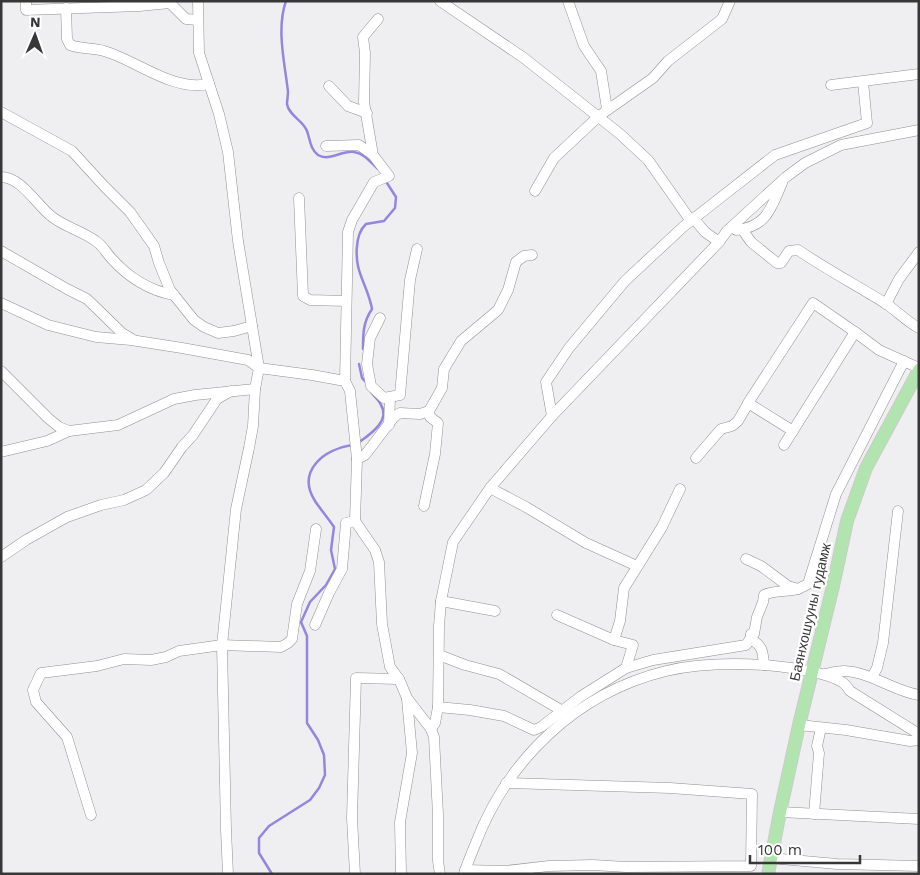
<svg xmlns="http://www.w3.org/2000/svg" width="920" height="875" font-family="'Work Sans',sans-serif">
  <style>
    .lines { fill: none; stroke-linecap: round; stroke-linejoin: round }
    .stream { stroke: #9486de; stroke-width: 2.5 }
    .minor-casing { stroke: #909092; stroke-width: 11 }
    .major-casing { stroke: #cbcbcb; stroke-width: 14 }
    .minor { stroke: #fff; stroke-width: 10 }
    .major { stroke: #b2e4af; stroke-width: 12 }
    .labels { text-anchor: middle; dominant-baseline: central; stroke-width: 4.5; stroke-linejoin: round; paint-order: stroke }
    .street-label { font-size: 14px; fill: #373738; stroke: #fff }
  </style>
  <rect width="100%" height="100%" fill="#efeff2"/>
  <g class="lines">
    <g class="stream">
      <path d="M286 1C276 29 285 64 288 92 288 96 287 100 287 104 289 116 303 120 307 131 310 139 310 149 318 155 329 162 342 150 354 152 364 153 371 163 378 169"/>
      <path d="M363 349C363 334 363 322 372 309 370 297 365 287 361 276 355 261 354 235 366 224L384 221 395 208 396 197 385 180"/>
      <path d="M359 364 362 378 367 383"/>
      <path d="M358 443C369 435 391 421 381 405 379 400 374 396 371 392"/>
      <path d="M272 874 259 853V838L269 826 310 800 319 788 325 775 324 755 318 740 307 723V636L301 622 310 602 326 585 335 569 331 550 334 527C328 518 321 510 315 501 296 471 324 449 353 445"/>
    </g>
    <g class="minor-casing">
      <g id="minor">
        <path d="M26 1V10L139 6 170 3"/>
        <path d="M168 1 186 19 198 20"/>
        <path d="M198 1 199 53 219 114 228 152 238 241 259 368 255 389 253 426 249 448 236 509 222 645 226 830 228 874"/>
        <path d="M440 1 524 58 620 134 648 160 691 221"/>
        <path d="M568 1 584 46 601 71 607 109"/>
        <path d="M66 8 67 39 70 45C81 49 93 48 104 51 138 61 173 92 209 84"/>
        <path d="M831 85 919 74"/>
        <path d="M329 86 348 106 367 113"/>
        <path d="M1 112 72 151 104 186 130 212 154 246 159 263 170 290 194 320 204 327 218 333 234 331 252 326"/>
        <path d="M326 146 359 145 373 155"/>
        <path d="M1 177C21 177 36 204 51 216 64 227 83 231 97 242 103 246 107 254 112 259 128 277 150 291 174 295"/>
        <path d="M535 191 554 158 599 116 653 78 668 61 722 19 730 1"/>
        <path d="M299 198 303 296 310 300 346 301"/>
        <path d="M694 219 705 232 719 242"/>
        <path d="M742 229 751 242 777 263H781L789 251 798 250C826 269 856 285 885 303 897 311 906 321 919 328"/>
        <path d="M736 230C767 227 771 208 782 183"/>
        <path d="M1 251 67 289 87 299 122 333 132 339"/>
        <path d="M1 303 48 325 96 337 131 340 182 348 248 360 259 368 312 375 345 381 350 391 357 459 355 521 375 550 379 562 382 624 390 667 399 679 407 698 431 729"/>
        <path d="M886 304 899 279 919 252"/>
        <path d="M380 318 370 338 367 364 371 386 384 398 400 395 410 280 417 249"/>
        <path d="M1 371 48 418 59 427 69 431 118 425 174 399 195 395 255 389"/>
        <path d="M345 381 348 232 352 220 374 182 389 176 373 155 364 102 365 53 363 37 378 19"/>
        <path d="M748 403 793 431"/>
        <path d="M552 416 546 382 569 348 625 281 683 227 775 155 867 123 863 82"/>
        <path d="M389 425 390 398"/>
        <path d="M784 445 855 332 879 350 919 368"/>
        <path d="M1 452 47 441 69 431"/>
        <path d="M696 458 721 429 732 426 738 421 750 400 813 303 855 332"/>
        <path d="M357 459 365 455 394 417 400 413 420 414 429 411 442 388 444 369 461 341 498 310 508 290 516 262 524 256 532 255"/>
        <path d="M490 488 526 507 586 543 637 566"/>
        <path d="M424 506 435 454 438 423 430 417 429 411"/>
        <path d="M1 557 26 540 67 517 101 505 124 500 146 490 164 473 182 447 193 435 217 399 231 391"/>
        <path d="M746 559 761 566 788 586 798 589 808 584 836 494 904 361"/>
        <path d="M441 601 495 611"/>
        <path d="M557 615 614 640"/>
        <path d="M315 625 329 593 342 569 346 523 355 521"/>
        <path d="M750 639C763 645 763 653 764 665"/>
        <path d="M439 655 465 665 499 674 561 710"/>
        <path d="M626 668 633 645 614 640 620 621 624 588 662 527 680 489"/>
        <path d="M825 674C831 673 838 671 844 671 871 672 893 691 919 695"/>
        <path d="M872 677 877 668 883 643 898 511"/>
        <path d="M438 707 470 710 504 716 534 730 541 727 580 697 626 668 653 660 746 645 751 638V634H754L757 617 763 602 764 595C774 590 787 592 798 589"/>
        <path d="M799 725 846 730 910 741 919 740"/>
        <path d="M780 812 919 819"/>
        <path d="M814 814 819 753 817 746 821 728"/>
        <path d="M91 815 67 737 36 702 33 690 41 673 97 666 124 659 151 660 166 657 179 651 222 645 281 647 288 643 292 639 297 604 310 571 316 529"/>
        <path d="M770 858 837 864 919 866"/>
        <path d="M465 870 505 871 549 866 593 865 626 867 751 866 752 794 670 788 506 783"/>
        <path d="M355 874 352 818 356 678 399 679"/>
        <path d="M401 874 400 822 412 753 407 699"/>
        <path d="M440 874 438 861V815L434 737 431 729 435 723 438 707 439 626 441 601 453 542 490 488 552 416 719 242 727 231 786 177 805 163 841 145 919 130"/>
        <path d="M464 874C467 864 471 855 475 845 507 760 576 693 666 671 699 663 732 663 765 665 787 667 823 671 842 682 845 684 848 688 850 691L919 734"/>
      </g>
    </g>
    <g class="major-casing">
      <path id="major" d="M768 874 780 812 799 725 833 586 847 521 866 468 919 370"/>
    </g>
    <use href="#minor" class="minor"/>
    <use href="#major" class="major"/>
  </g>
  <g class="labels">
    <g class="street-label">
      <text transform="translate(810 612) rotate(-77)">Баянхошууны гудамж</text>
    </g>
  </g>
  <rect width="920" height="875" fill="none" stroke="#373738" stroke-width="5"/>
  <g transform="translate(35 35) rotate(2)" stroke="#ffffff" stroke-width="4" paint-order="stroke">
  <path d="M0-4L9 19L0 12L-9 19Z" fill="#373738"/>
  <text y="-8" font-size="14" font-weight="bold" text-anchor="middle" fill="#373738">N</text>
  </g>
  <path d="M750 855v8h110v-8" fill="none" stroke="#373738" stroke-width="2.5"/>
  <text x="758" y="855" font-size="15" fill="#373738" stroke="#ffffff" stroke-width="4" paint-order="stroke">100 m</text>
</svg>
